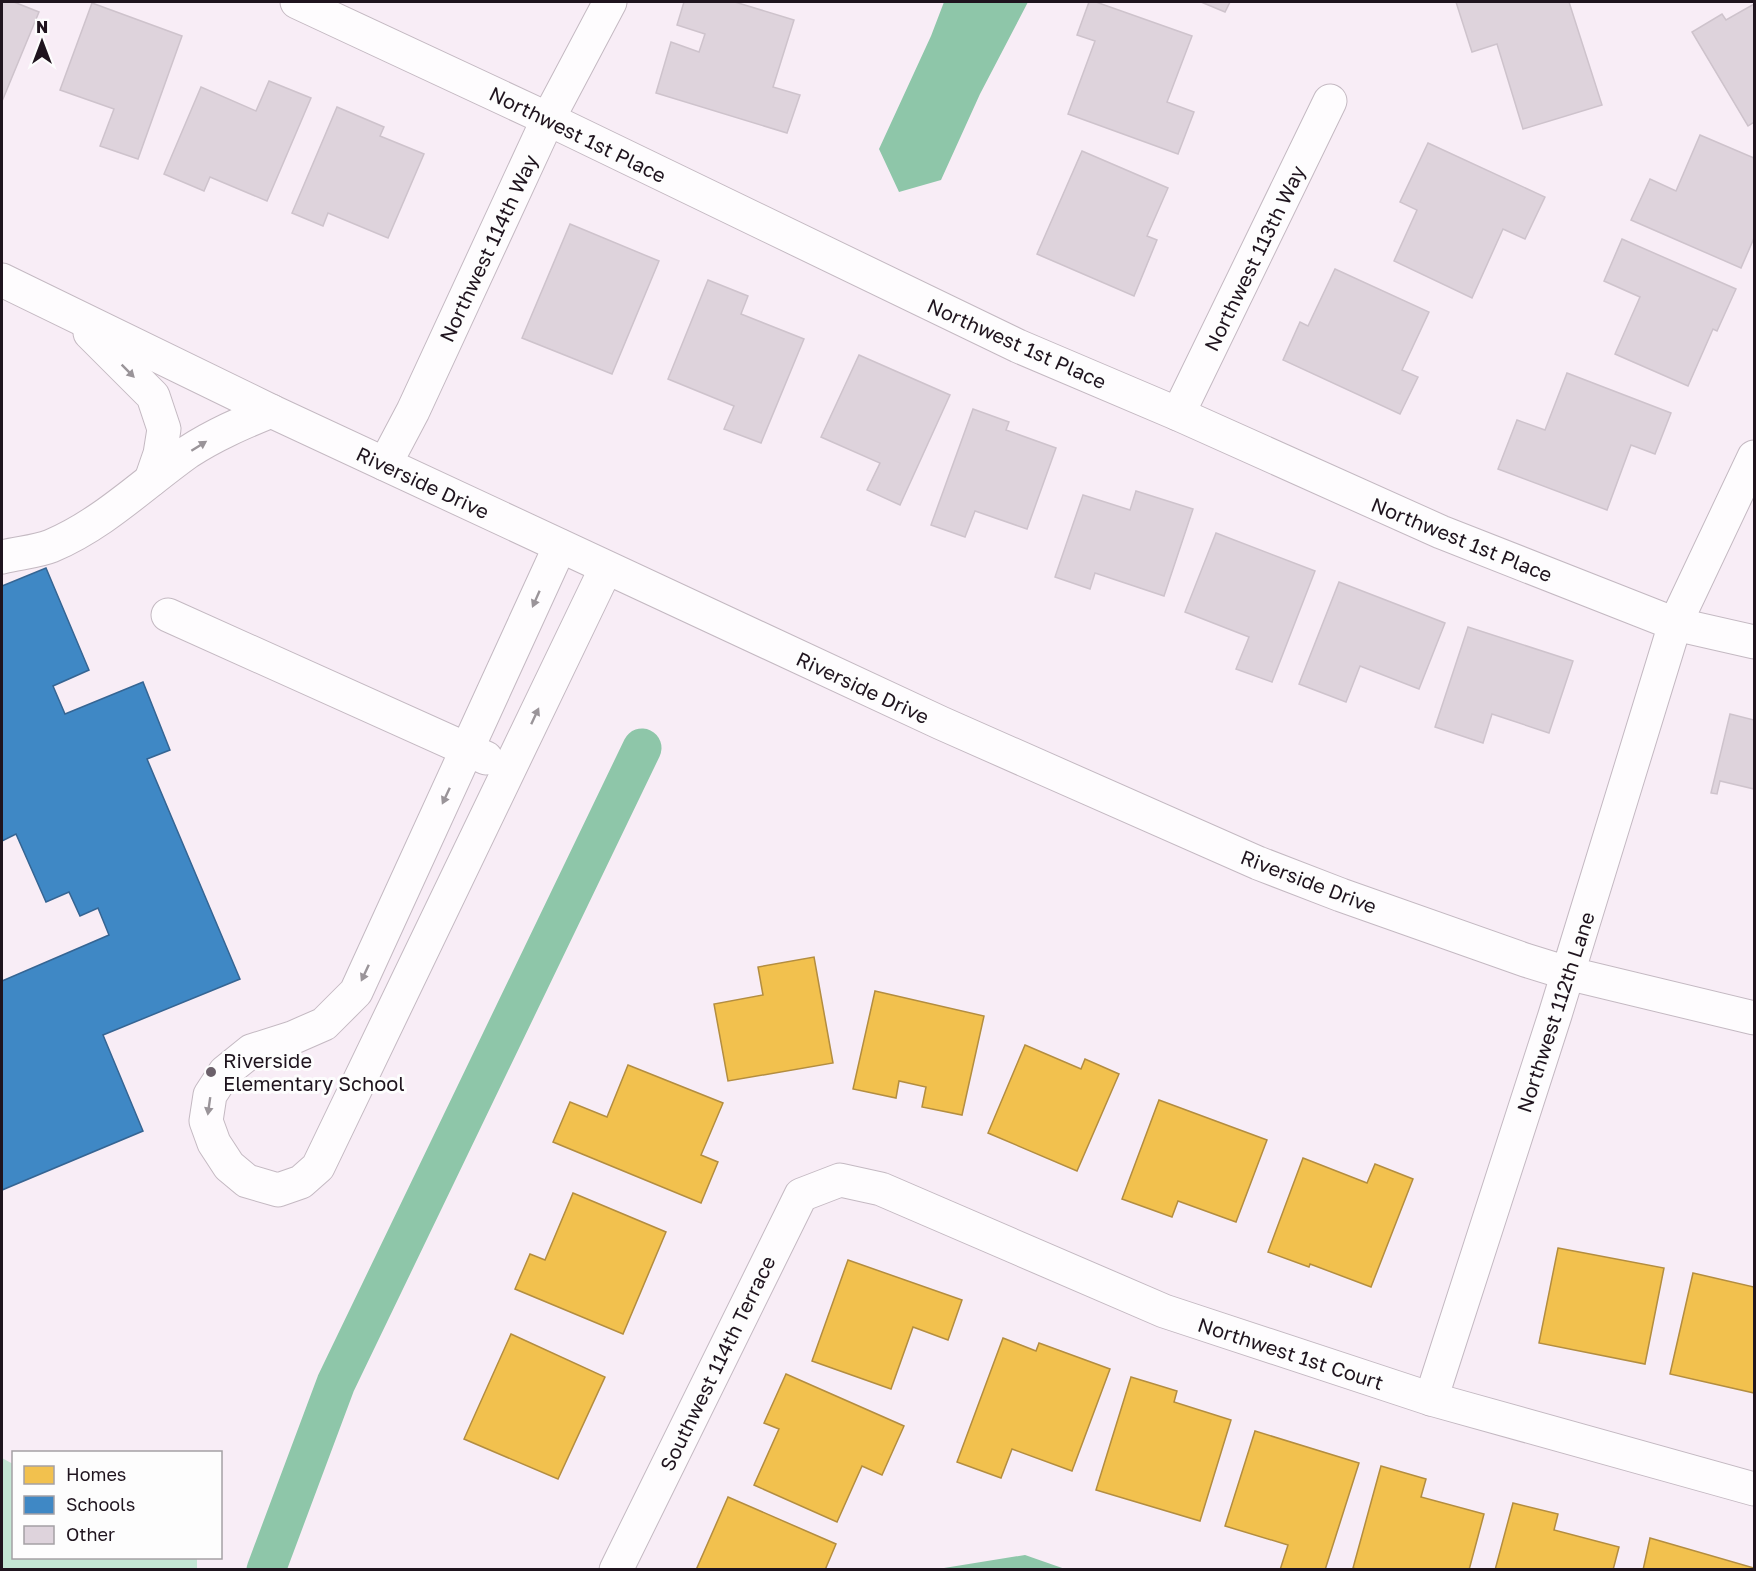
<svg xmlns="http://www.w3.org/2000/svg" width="1756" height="1571" font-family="'Golos Text',sans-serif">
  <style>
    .green { fill: #c4e6d4 }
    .water { fill: #8ec6a9 }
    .homes { fill: #f2c14e; stroke: #b38d40; stroke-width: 1.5 }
    .schools { fill: #3f88c5; stroke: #356593; stroke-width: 1.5 }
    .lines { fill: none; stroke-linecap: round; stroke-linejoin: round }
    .canal { stroke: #8ec6a9; stroke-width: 39 }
    .building { fill: #ded3dc; stroke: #cec3cc; stroke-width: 1.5 }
    .minor-casing { stroke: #c4b9c2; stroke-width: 35 }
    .minor { stroke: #fefcfe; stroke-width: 33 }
    .oneway { fill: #9a9499 }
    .poi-dot { fill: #6b606a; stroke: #fdfdfd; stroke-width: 2 }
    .labels { text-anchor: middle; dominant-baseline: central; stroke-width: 6; stroke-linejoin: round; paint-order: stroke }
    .street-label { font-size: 20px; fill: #1f141e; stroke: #fdfdfd }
    .poi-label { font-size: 20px; fill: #1f141e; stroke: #fdfdfd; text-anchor: start }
  </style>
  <rect width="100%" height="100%" fill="#f8edf6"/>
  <path class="green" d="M2 1458 13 1464 14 1558H197V1569H2Z"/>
  <g class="water">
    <path d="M944 2H1028L980 94 941 180 899 192 879 149 931 36Z"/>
    <path d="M1025 1555 1065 1569H943L944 1568Z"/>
  </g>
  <g class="homes">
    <path d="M814 957 833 1063 728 1081 714 1004 763 995 758 967Z"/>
    <path d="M875 991 984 1016 962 1115 922 1107 926 1087 899 1081 896 1098 853 1089Z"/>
    <path d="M1025 1045 1081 1069 1085 1059 1119 1074 1077 1171 988 1133Z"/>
    <path d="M628 1065 723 1103 701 1155 718 1162 701 1203 553 1142 570 1102 607 1117Z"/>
    <path d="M1159 1100 1267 1140 1236 1222 1178 1201 1172 1217 1122 1199Z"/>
    <path d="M1303 1158 1367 1183 1375 1164 1413 1179 1371 1287 1310 1264 1309 1267 1268 1252Z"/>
    <path d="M573 1193 666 1232 623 1334 515 1289 530 1254 545 1260Z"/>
    <path d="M1558 1248 1664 1268 1645 1364 1539 1343Z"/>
    <path d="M848 1260 962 1300 948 1340 913 1327 891 1389 812 1361Z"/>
    <path d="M1693 1273 1754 1287V1393L1670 1374Z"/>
    <path d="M511 1334 605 1377 558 1479 464 1439Z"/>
    <path d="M1003 1338 1036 1351 1039 1343 1110 1369 1072 1471 1012 1449 1001 1478 957 1462Z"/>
    <path d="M786 1374 904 1426 882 1475 862 1466 837 1522 754 1485 779 1429 764 1423Z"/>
    <path d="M1131 1377 1177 1391 1174 1402 1231 1420 1200 1521 1096 1490Z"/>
    <path d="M1255 1431 1359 1463 1325 1570H1280L1288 1545 1225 1526Z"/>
    <path d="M1381 1466 1426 1479 1421 1497 1484 1514 1469 1570H1359L1353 1568Z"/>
    <path d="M728 1497 836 1544 825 1570H696Z"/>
    <path d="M1513 1503 1558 1514 1554 1530 1619 1547 1613 1570H1495Z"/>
    <path d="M1650 1538 1754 1568V1570H1643Z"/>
  </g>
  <path class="schools" d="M46 568 89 670 53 686 65 714 143 682 170 750 147 759 240 979 103 1035 143 1131 2 1190V981L109 935 98 908 80 916 69 892 46 902 16 834 2 841V586Z"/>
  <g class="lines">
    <path class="canal" d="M266 1570 336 1383 642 748"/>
  </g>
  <g class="building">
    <path d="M2 2H14L39 12 3 99 2 98Z"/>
    <path d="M684 2H735L794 20 773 87 800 95 787 133 656 93 671 42 699 52 705 34 677 25Z"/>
    <path d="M1089 2H1096L1192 36 1167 102 1194 112 1178 154 1068 114 1095 41 1077 35Z"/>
    <path d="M1201 2H1230L1225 12Z"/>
    <path d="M1456 2H1569L1602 105 1523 129 1497 44 1472 52Z"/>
    <path d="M92 3 182 36 138 159 100 146 114 109 60 90Z"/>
    <path d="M1754 4V122L1748 126 1692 32 1722 14 1726 20Z"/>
    <path d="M269 81 311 98 267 201 210 177 204 191 164 174 201 87 256 111Z"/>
    <path d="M337 107 384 127 380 136 424 154 388 238 328 213 323 226 292 213Z"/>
    <path d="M1700 135 1754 158V238L1741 268 1631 220 1650 179 1676 191Z"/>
    <path d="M1428 143 1545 197 1525 239 1503 229 1472 298 1394 261 1417 210 1400 202Z"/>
    <path d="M1082 151 1168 188 1147 236 1157 240 1134 296 1037 254Z"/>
    <path d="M570 224 659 261 612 374 522 338Z"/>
    <path d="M1622 239 1736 289 1717 331 1713 329 1688 386 1615 354 1640 297 1604 281Z"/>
    <path d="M1335 269 1429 312 1402 370 1418 377 1400 414 1283 360 1300 322 1308 326Z"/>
    <path d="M708 280 748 296 741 314 804 339 761 443 724 429 734 406 668 379Z"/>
    <path d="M859 355 950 395 900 505 867 490 880 463 821 437Z"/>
    <path d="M1567 373 1671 413 1655 454 1631 445 1607 510 1498 469 1517 420 1545 430Z"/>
    <path d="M973 409 1009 422 1006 430 1056 448 1027 529 975 511 965 537 931 525Z"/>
    <path d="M1136 491 1193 509 1164 596 1095 573 1090 589 1055 577 1083 495 1130 510Z"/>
    <path d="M1216 533 1315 571 1272 682 1236 669 1249 637 1185 612Z"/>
    <path d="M1339 582 1445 623 1419 689 1360 666 1346 702 1299 684Z"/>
    <path d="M1468 627 1573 661 1549 733 1492 714 1483 743 1435 727Z"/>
    <path d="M1730 714 1754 720V789L1720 781 1717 794 1711 793Z"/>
  </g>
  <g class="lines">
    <g class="minor-casing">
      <g id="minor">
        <path d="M297 2 548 119 1018 346 1178 414 1441 532 1675 624 1754 642"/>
        <path d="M2 280 271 411 941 723 1258 863 1341 895 1525 960 1567 973 1754 1018"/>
        <path d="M90 333 153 396 164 429 160 454 151 480"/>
        <path d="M1178 414 1330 101"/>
        <path d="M385 464 413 411 548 119 610 2"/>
        <path d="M560 546 356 992 324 1024 292 1038 251 1051 225 1072 210 1095 206 1121 214 1143 229 1166 247 1181 278 1190 301 1182 318 1167 606 568"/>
        <path d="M2 557C17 553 36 552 51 546 103 524 143 484 188 452 214 435 242 423 271 411"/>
        <path d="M168 615 486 758"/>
        <path d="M1431 1399 1555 1015 1675 624 1754 457"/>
        <path d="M616 1570 801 1195 840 1180 881 1189 1164 1311 1431 1399 1754 1489"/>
      </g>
    </g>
    <use href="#minor" class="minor"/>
  </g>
  <defs><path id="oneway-solid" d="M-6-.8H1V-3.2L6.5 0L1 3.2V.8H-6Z" transform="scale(1.5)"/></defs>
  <g class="oneway">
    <use href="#oneway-solid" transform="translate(128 371) rotate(45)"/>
    <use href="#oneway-solid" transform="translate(199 446) rotate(-32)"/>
    <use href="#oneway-solid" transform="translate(536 599) rotate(114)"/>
    <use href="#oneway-solid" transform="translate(535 716) rotate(-65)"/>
    <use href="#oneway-solid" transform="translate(446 796) rotate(115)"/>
    <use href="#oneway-solid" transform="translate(365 973) rotate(115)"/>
    <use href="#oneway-solid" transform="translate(209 1106) rotate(98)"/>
  </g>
  <circle class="poi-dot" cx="211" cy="1072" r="6"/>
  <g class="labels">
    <g class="street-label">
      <text transform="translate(578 134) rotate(26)">Northwest 1st Place</text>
      <text transform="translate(488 248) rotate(-65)">Northwest 114th Way</text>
      <text transform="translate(1254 258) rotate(-64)">Northwest 113th Way</text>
      <text transform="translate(1017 343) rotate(24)">Northwest 1st Place</text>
      <text transform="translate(423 482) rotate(25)">Riverside Drive</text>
      <text transform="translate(1462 539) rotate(22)">Northwest 1st Place</text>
      <text transform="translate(863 687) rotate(25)">Riverside Drive</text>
      <text transform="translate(1309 881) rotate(21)">Riverside Drive</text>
      <text transform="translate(1555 1012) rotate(-72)">Northwest 112th Lane</text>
      <text transform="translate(1291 1353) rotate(18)">Northwest 1st Court</text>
      <text transform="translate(717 1363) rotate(-64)">Southwest 114th Terrace</text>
    </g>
    <g class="poi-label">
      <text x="223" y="1060">Riverside<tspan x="223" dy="23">Elementary School</tspan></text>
    </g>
  </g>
  <rect width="1756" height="1571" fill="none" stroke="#1f141e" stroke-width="6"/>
  <rect x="12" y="1451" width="210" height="108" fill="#fdfdfd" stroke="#a4a0a4" stroke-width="1.5"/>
  <rect x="24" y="1466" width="30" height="18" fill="#f2c14e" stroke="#a4a0a4" stroke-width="1.5"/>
  <text x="66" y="1481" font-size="18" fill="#1f141e">Homes</text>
  <rect x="24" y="1496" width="30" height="18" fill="#3f88c5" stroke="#a4a0a4" stroke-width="1.5"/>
  <text x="66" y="1511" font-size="18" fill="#1f141e">Schools</text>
  <rect x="24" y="1526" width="30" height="18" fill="#ded3dc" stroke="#a4a0a4" stroke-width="1.5"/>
  <text x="66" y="1541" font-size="18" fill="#1f141e">Other</text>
  <g transform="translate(42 42)" stroke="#fdfdfd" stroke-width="4.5" paint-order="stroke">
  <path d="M0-4.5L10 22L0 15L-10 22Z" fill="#1f141e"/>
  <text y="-9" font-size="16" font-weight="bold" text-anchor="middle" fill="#1f141e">N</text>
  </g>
</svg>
